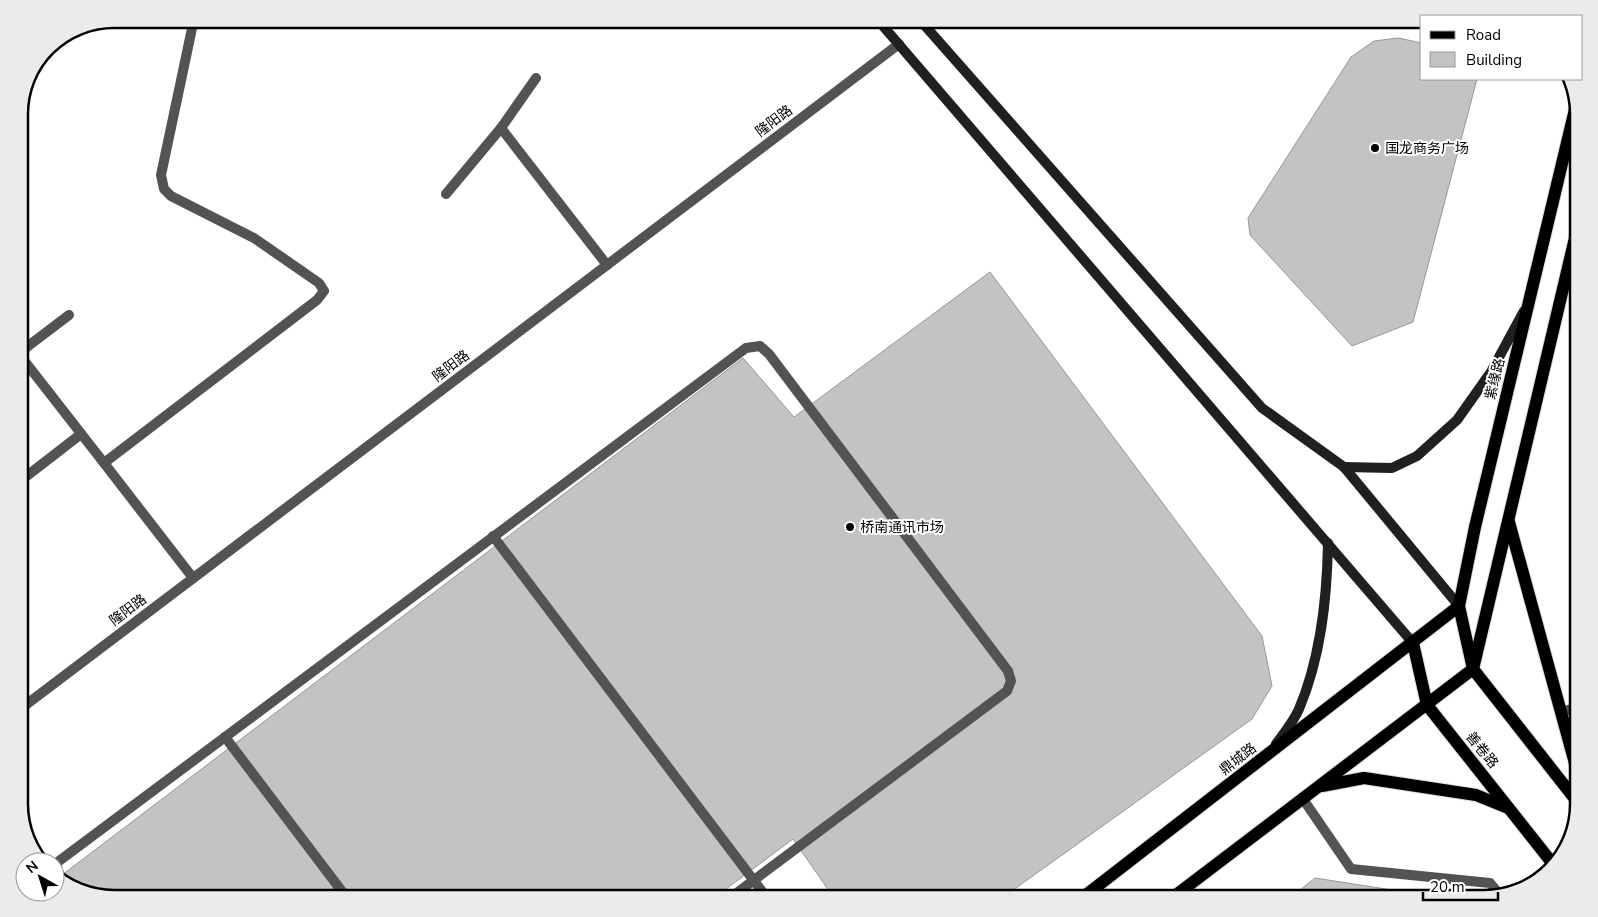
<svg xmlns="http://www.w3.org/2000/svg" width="1598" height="917" font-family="'Nunito Sans','Noto Sans SC',sans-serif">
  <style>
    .building { fill: #c3c3c3; stroke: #979797 }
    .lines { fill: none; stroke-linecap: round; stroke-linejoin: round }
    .primary-casing { stroke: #dbdbdb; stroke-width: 14 }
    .service { stroke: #535353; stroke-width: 10 }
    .minor { stroke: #535353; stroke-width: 10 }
    .tertiary { stroke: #535353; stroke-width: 10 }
    .secondary { stroke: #202020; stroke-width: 10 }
    .primary { stroke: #000; stroke-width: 12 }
    .poi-dot { fill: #000; stroke: #fff; stroke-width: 2 }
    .labels { text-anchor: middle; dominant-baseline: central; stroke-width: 4; stroke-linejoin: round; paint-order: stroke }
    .street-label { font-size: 14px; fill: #000; stroke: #fff }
    .poi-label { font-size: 14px; fill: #000; stroke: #fff; text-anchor: start }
    .rim { fill: none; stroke: #000; stroke-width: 2.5 }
  </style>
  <rect width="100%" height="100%" fill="#fff"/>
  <g class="building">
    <path d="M1398 38 1422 43V79H1477L1413 322 1352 346 1250 235 1248 218 1351 57 1374 41Z"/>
    <path d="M990 272 1262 636 1272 686 1252 719 1002 898H834L793 839 714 898H114L66 886 58 878 743 358 794 417Z"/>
    <path d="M1315 878 1444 898H1290Z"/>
  </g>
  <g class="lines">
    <g class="primary-casing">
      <g id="primary">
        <path d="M1509 522 1579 778"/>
        <path d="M1459 606 1473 669 1579 804"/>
        <path d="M1413 643 1427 705 1553 864"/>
        <path d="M1322 786 1364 778 1476 795 1508 808"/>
        <path d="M1082 898 1459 606 1475 527 1577 101"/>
        <path d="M1172 898 1473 669 1579 221"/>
      </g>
    </g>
    <g class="service">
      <path d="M493 536 767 898"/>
      <path d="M193 578 104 463 317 300 324 291 319 283 254 238 171 196 164 189 161 175 194 19"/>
      <path d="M225 737 347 898"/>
      <path d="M55 864 746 348 760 346 769 354 1008 671 1011 681 1007 691 730 898"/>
    </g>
    <g class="minor">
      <path d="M501 128 607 265"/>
      <path d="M446 194 501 128 536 78"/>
      <path d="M19 353 69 315"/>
      <path d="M19 354 104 463"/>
      <path d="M19 482 81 434"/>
      <path d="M1561 712 1579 707"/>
      <path d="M1303 799 1351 869 1490 883 1499 894"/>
    </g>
    <path class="tertiary" d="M19 710 899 44"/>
    <g class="secondary">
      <path d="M877 19 1413 643"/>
      <path d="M919 19 1262 408 1344 467 1459 606"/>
      <path d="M1344 467 1392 468 1417 456 1457 420 1491 372 1524 311"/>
      <path d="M1276 744C1284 733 1294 721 1299 709 1321 657 1327 599 1328 543"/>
    </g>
    <use href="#primary" class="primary"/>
  </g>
  <g class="poi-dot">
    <circle cx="1375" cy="148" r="5"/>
    <circle cx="850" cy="527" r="5"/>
  </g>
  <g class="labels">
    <g class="street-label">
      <text transform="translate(774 121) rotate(-37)">隆阳路</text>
      <text transform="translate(451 366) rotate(-37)">隆阳路</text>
      <text transform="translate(1495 379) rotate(-76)">紫缘路</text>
      <text transform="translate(128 610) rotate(-37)">隆阳路</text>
      <text transform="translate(1482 750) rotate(51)">善卷路</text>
      <text transform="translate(1238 759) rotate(-38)">鼎城路</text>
    </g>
    <g class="poi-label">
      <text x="1385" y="148">国龙商务广场</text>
      <text x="860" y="527">桥南通讯市场</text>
    </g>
  </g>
  <path d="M0 0H1598V917H0ZM114 28H1484A86 86 0 0 1 1570 114V804A86 86 0 0 1 1484 890H114A86 86 0 0 1 28 804V114A86 86 0 0 1 114 28Z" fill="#ebebeb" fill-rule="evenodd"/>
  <path class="rim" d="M114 28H1484A86 86 0 0 1 1570 114V804A86 86 0 0 1 1484 890H114A86 86 0 0 1 28 804V114A86 86 0 0 1 114 28Z"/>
  <rect x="1420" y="15" width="162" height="65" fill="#ffffff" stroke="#999999"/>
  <rect x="1430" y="31" width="25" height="8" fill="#000000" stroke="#999999"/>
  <text x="1466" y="40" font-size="15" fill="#000000">Road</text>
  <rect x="1430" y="52" width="25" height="15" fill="#c3c3c3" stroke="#999999"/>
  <text x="1466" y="65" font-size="15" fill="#000000">Building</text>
  <g transform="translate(40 877) rotate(321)"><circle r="24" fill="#ffffff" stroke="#999999"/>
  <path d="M0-4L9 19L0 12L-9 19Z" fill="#000000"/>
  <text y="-8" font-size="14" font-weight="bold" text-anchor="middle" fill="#000000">N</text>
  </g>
  <path d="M1423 892v8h75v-8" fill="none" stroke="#000000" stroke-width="2.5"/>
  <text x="1430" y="892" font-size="15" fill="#000000" stroke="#ffffff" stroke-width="4" paint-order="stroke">20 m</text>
</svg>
